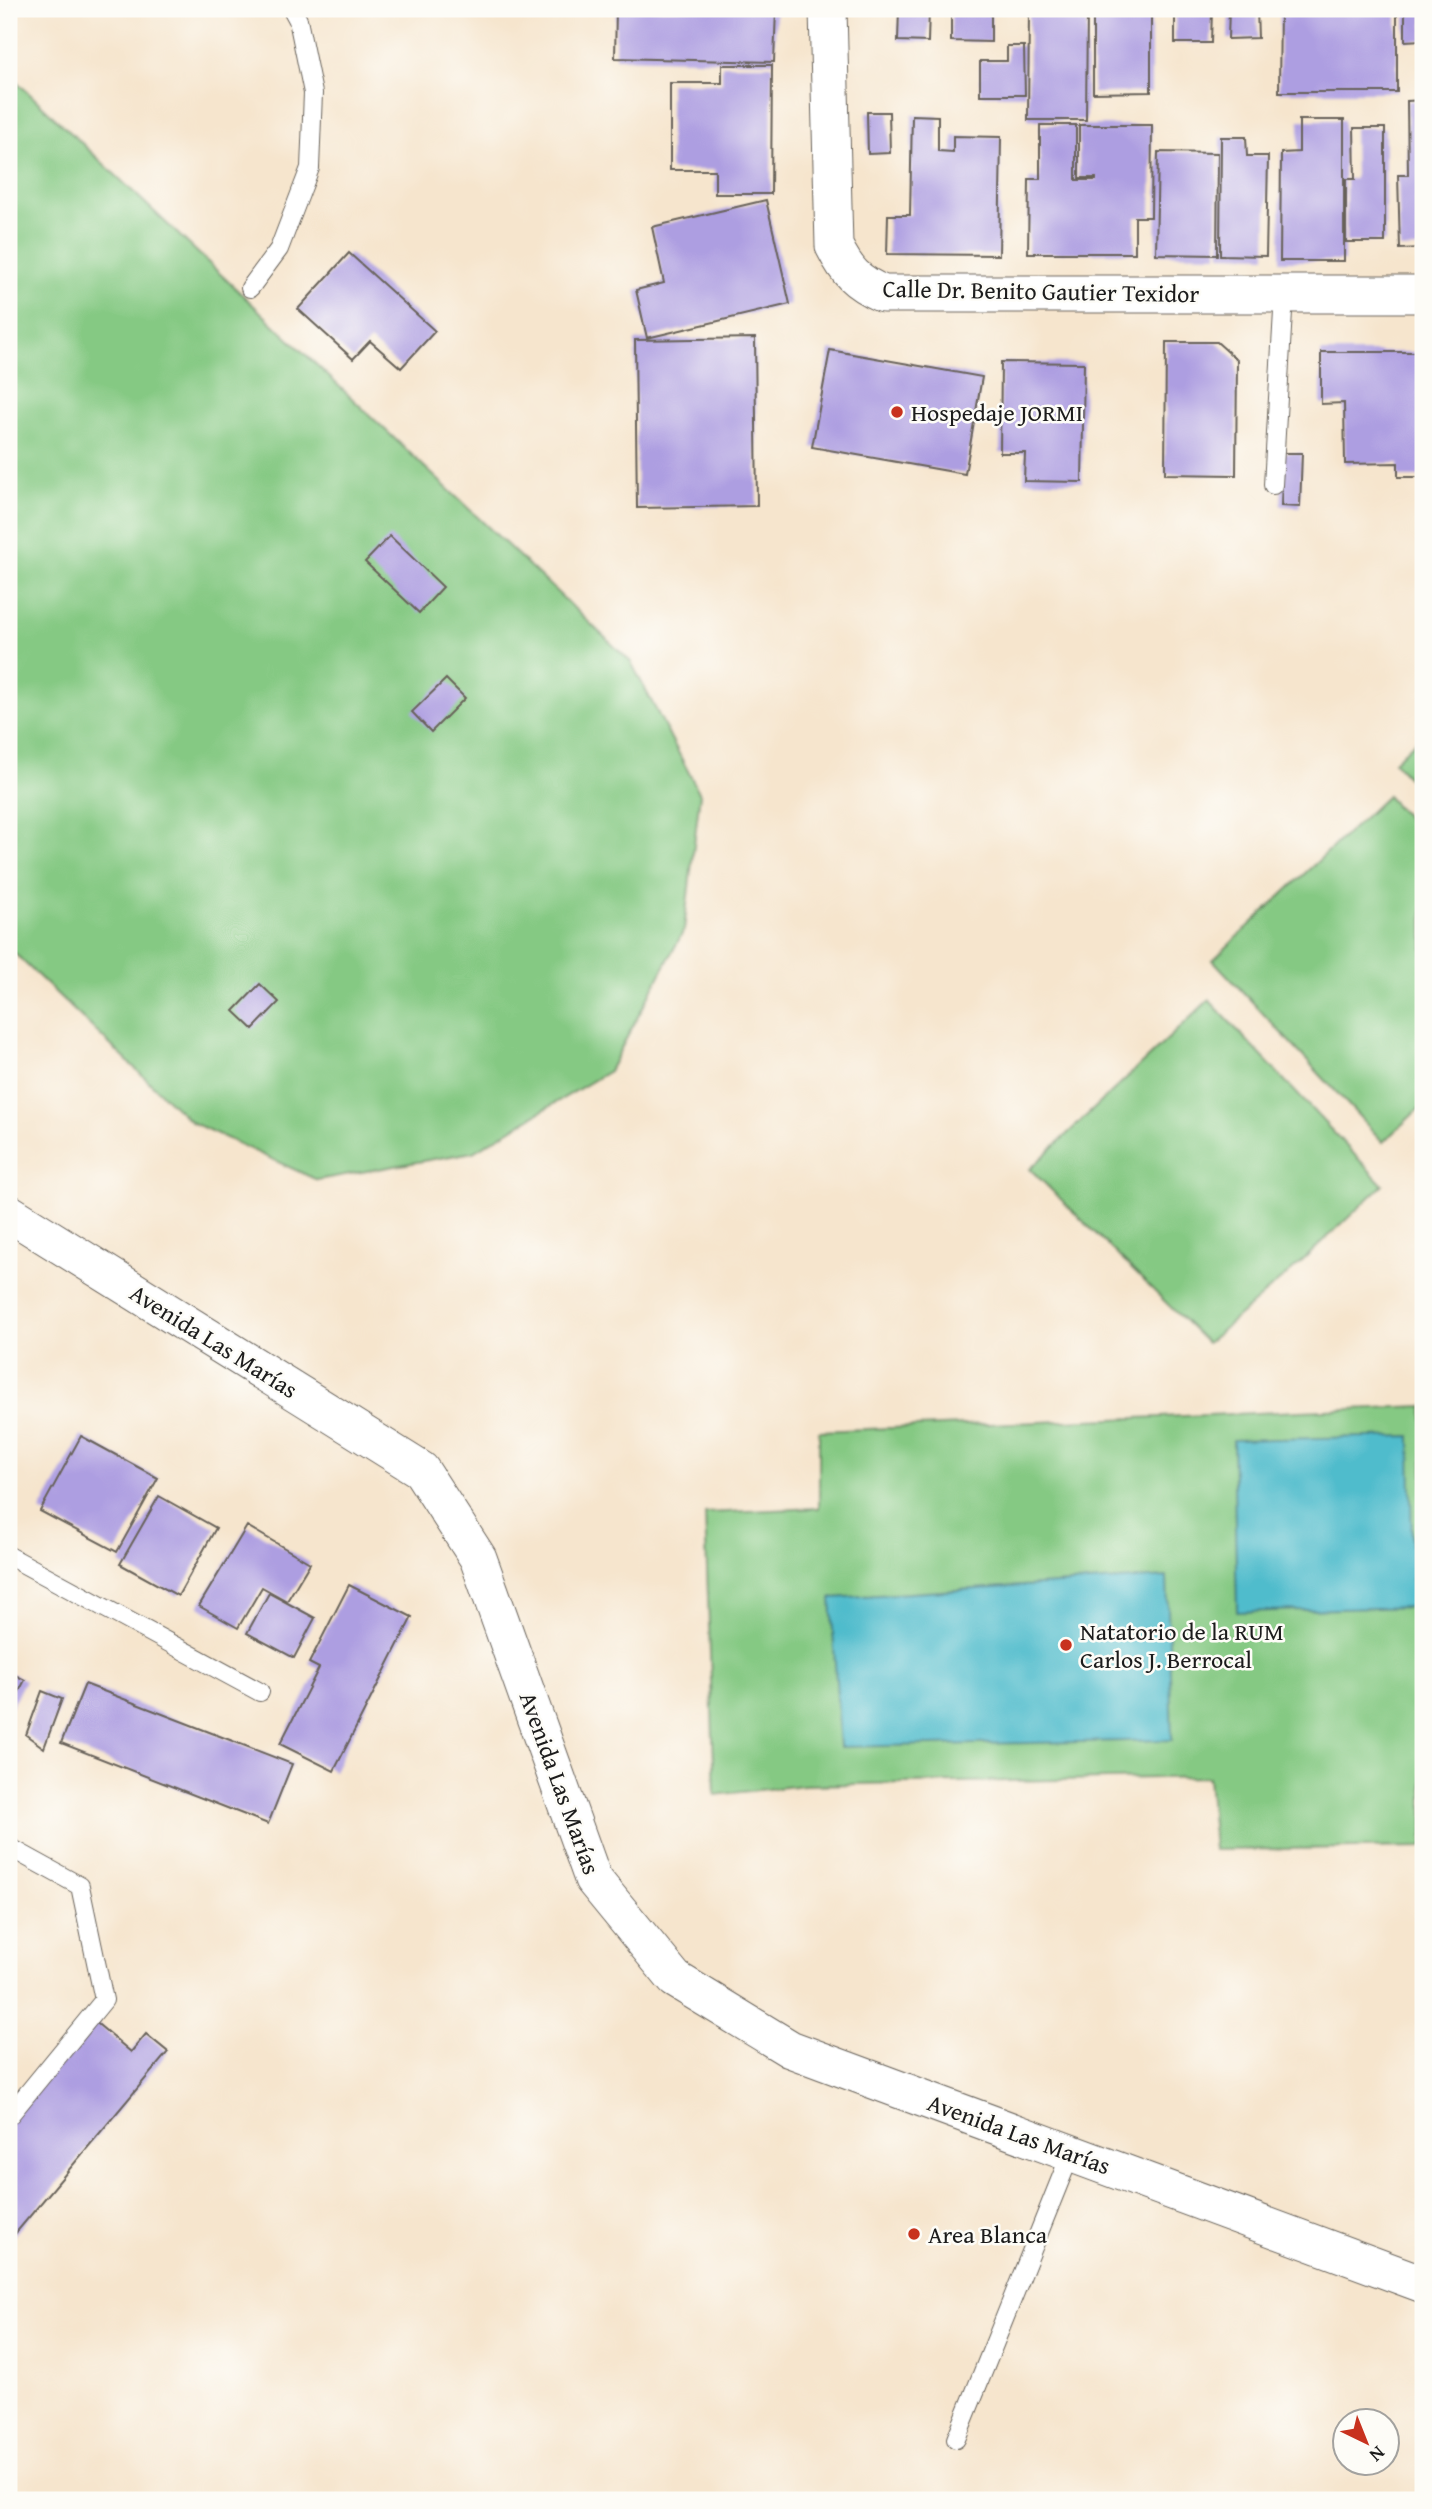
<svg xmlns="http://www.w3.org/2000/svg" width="1432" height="2509" font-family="'Gentium Book Plus',serif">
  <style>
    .green { fill: #85c983; stroke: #507250; stroke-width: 2 }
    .water { fill: #50bccc; stroke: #366c74; stroke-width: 2 }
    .building { fill: #ad9ee1 }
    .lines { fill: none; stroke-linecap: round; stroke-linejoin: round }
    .lane-casing { stroke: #68625a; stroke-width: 20 }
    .street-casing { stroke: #68625a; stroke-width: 39 }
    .lane { stroke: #fff; stroke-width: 18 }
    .street { stroke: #fff; stroke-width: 37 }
    .poi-dot { fill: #c8321e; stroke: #fdfcf7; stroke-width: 2.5 }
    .labels { text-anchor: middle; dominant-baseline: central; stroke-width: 5; stroke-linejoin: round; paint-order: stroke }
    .street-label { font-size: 24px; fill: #1c1c1c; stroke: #fdfcf7 }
    .poi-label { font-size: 24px; fill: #1c1c1c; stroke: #fdfcf7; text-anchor: start }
  </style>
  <rect width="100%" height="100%" fill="#fdfcf7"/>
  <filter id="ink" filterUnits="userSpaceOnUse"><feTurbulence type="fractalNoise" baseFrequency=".0143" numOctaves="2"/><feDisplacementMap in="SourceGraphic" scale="14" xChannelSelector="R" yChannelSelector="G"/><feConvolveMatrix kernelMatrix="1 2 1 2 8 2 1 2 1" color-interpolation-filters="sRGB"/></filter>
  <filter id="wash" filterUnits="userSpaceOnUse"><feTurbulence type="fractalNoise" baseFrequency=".00686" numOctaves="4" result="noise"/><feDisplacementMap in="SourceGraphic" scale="28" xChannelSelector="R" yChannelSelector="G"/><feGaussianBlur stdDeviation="1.57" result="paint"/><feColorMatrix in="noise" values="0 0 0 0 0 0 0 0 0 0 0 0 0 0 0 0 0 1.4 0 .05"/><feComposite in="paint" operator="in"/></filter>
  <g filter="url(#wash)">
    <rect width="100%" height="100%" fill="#f6e5cd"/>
    <g class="green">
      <path d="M16 81 631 662 700 794 684 930 609 1071 473 1152 317 1180 191 1122 9 948V88Z"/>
      <path d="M1423 734V794L1394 762Z"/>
      <path d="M1387 796 1423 835V1105L1383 1142 1213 960Z"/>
      <path d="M1209 1000 1383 1185 1297 1266 1207 1343 1030 1169Z"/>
      <path d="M1423 1406V1847L1214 1850 1208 1777 804 1785 715 1795 705 1513 819 1508V1431Z"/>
    </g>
    <g class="water">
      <path d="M1410 1436 1413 1607 1237 1612 1233 1440Z"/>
      <path d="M1167 1577 1172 1740 840 1747 831 1598Z"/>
    </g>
    <g id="blocks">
      <g class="building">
        <path d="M616 9H776L774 62 615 58Z"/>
        <path d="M899 9H929L928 42 898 41Z"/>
        <path d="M951 9H991V42L951 41Z"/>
        <path d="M1029 9H1087L1086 120H1028Z"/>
        <path d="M1093 9H1151V92L1093 93Z"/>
        <path d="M1175 9H1212L1211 43H1175Z"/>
        <path d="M1229 9H1257L1258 38 1228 39Z"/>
        <path d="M1280 9H1397V92H1279Z"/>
        <path d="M1405 9H1423V40L1405 41Z"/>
        <path d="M1007 46H1024L1025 95H980V61H1007Z"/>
        <path d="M722 65H772L771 194H715V170H670V83H722Z"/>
        <path d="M1423 100V248L1400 249 1398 175H1408L1407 101Z"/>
        <path d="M867 112H889L890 153 868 154Z"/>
        <path d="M912 115 938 116V151L953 152V136L1001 137 999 255 887 254 888 215H910Z"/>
        <path d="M1299 120H1344V261H1280L1281 153 1299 152Z"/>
        <path d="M1040 125H1076V180H1096V178H1079V125H1152L1151 217H1135V253H1028L1029 179H1040Z"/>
        <path d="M1354 128H1385V242H1346V179H1355Z"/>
        <path d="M1221 137H1246L1247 156H1268L1266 256 1220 255Z"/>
        <path d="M1158 152 1218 153 1217 255 1156 254Z"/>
        <path d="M766 200 790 304 647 338 636 290 664 283 652 227Z"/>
        <path d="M349 253 435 331 401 368 370 341 353 359 298 309Z"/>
        <path d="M755 338 757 506 637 508 635 340Z"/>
        <path d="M1166 342H1217L1237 360 1236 475 1165 474Z"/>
        <path d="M830 350 982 377 965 474 812 447Z"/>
        <path d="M1321 352H1423V477H1398V463L1345 464 1344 403 1321 404Z"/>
        <path d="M1001 362 1084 363 1082 482 1024 481 1025 453H1000Z"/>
        <path d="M1283 453H1302L1300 507 1281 506Z"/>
        <path d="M390 536 443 587 419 613 365 562Z"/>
        <path d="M446 679 465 698 431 732 412 712Z"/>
        <path d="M260 984 279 1002 253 1029 234 1011Z"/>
        <path d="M81 1436 158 1478 117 1552 40 1511Z"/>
        <path d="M159 1496 216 1528 178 1596 120 1564Z"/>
        <path d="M247 1526 310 1563 287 1601 262 1587 238 1628 199 1606Z"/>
        <path d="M349 1585 412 1617 334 1771 280 1744 319 1668 309 1663Z"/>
        <path d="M269 1593 315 1618 294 1658 247 1633Z"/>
        <path d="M9 1672 25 1680 9 1711Z"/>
        <path d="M85 1684 292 1764 268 1824 61 1743Z"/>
        <path d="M42 1691 62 1699 44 1748 26 1735Z"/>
        <path d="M93 2020 131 2052 146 2034 168 2052 9 2241V2120Z"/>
      </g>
    </g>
  </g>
  <g filter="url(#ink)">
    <use href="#blocks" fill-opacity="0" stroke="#68625a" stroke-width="2"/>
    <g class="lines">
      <g class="lane-casing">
        <g id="lane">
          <path d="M250 288 279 249 310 168 313 93 298 20 292 9"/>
          <path d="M1273 485 1284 294"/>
          <path d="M9 1556 260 1692"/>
          <path d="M9 1847 80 1886 104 2000 9 2116"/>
          <path d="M956 2439 1071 2153"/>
        </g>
      </g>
      <g class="street-casing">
        <g id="street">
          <path d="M828 9 834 246C847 272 856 282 883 294H1423"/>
          <path d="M9 1213 421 1470 478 1558 593 1879 675 1979 790 2049 1423 2284"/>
        </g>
      </g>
      <use href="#lane" class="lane"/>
      <use href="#street" class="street"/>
    </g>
  </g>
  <g class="poi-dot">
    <circle cx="897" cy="412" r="7"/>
    <circle cx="1066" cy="1645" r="7"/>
    <circle cx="914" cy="2234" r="7"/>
  </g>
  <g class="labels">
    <g class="street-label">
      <text transform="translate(1041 291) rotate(1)">Calle Dr. Benito Gautier Texidor</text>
      <text transform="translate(214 1341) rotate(32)">Avenida Las Marías</text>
      <text transform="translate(560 1783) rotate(70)">Avenida Las Marías</text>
      <text transform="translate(1019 2134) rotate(20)">Avenida Las Marías</text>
    </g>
    <g class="poi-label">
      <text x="911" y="412">Hospedaje JORMI</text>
      <text x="1080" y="1631">Natatorio de la RUM<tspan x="1080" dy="28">Carlos J. Berrocal</tspan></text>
      <text x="928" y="2234">Area Blanca</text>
    </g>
  </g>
  <rect width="1432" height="2509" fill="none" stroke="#fdfcf7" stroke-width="35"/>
  <g transform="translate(1366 2442) rotate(137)"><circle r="33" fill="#fdfcf7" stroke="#a3a29f" stroke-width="2"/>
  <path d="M0-5L12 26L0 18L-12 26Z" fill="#c8321e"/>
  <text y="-10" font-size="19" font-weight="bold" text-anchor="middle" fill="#1c1c1c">N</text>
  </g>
</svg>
